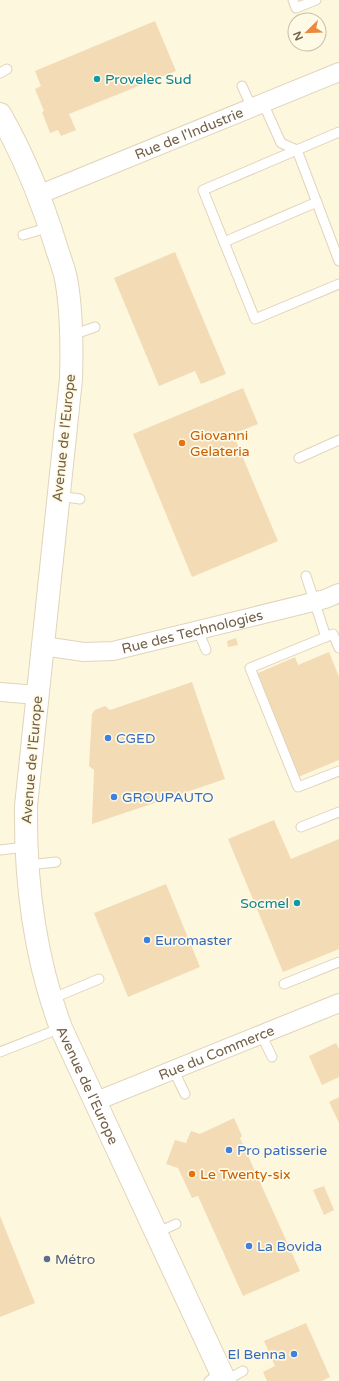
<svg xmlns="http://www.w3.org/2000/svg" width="339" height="1381" font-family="'Varela Round',sans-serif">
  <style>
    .building { fill: #f3dbb5 }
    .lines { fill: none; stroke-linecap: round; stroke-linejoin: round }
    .service-casing { stroke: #e0d4bb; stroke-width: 11 }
    .minor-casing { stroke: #e0d4bb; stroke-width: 20 }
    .tertiary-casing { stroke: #e0d4bb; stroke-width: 24 }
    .service { stroke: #fff; stroke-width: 9 }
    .minor { stroke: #fff; stroke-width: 18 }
    .tertiary { stroke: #fff; stroke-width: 22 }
    .culture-dot { fill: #0f9aa8; stroke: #fffae5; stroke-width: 1.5 }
    .food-dot { fill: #e8710a; stroke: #fffae5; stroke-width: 1.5 }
    .shop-dot { fill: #3f7fe0; stroke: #fffae5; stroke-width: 1.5 }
    .service-dot { fill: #5c6f8a; stroke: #fffae5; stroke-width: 1.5 }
    .labels { text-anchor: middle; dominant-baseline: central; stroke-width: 3.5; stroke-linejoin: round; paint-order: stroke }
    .culture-label { font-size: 14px; fill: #0d838f; stroke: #fffae5; text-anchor: start }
    .street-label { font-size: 14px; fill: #736046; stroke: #fffae5 }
    .food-label { font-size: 14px; fill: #c56008; stroke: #fffae5; text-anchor: start }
    .shop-label { font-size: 14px; fill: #366cbe; stroke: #fffae5; text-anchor: start }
    .service-label { font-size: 14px; fill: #4e5e75; stroke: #fffae5; text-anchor: start }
  </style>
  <rect width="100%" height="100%" fill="#fdf7de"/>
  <g class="building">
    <path d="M155 21 176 71 69 114 76 130 61 136 58 130 50 133 42 112 44 111 35 89 41 86 35 71Z"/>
    <path d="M175 252 226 374 201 384 195 371 159 386 114 278Z"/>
    <path d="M243 388 258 424 233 434 278 541 192 577 133 434Z"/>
    <path d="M236 638 238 645 228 647 227 641Z"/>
    <path d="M329 652 339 677V760L298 777 256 674 295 657 298 665Z"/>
    <path d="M192 682 225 779 92 824 94 770 89 766 92 714 95 710 105 706 110 710Z"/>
    <path d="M274 820 291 859 339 839V949L283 972 228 839Z"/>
    <path d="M166 884 200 967 128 997 94 913Z"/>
    <path d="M336 1043 339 1049V1077L322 1085 309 1056Z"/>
    <path d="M339 1097V1123L329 1102Z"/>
    <path d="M234 1118 242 1136 240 1138 300 1271 243 1296 198 1196 192 1198 178 1168 166 1164 175 1140 186 1143 191 1131 200 1134Z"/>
    <path d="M324 1186 334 1210 324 1215 313 1190Z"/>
    <path d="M0 1216 35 1303 0 1317Z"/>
    <path d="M306 1323 330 1377 322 1381H267L263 1372 275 1366 264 1341Z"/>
  </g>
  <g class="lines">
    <g class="service-casing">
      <g id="service">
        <path d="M293 0 296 8 316 0"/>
        <path d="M0 73 7 69"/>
        <path d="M242 86 252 108"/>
        <path d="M263 103 281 143 297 150 339 261"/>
        <path d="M339 132 203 190 255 319 339 284"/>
        <path d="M23 235 50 227"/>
        <path d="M224 242 317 202"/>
        <path d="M72 335 95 327"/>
        <path d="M299 458 339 440"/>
        <path d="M59 496 80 499"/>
        <path d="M306 576 326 637"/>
        <path d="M198 630 206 650"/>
        <path d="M339 648 333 634 250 668 298 787 339 771"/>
        <path d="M301 827 339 812"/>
        <path d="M0 850 25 847"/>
        <path d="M28 865 56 862"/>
        <path d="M284 984 339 962"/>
        <path d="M51 999 99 979"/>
        <path d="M261 1034 272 1057"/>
        <path d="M0 1052 61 1028"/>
        <path d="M173 1069 185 1094"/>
        <path d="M156 1233 176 1224"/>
        <path d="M209 1381 221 1372"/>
        <path d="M225 1381 243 1371"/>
      </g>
    </g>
    <g class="minor-casing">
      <g id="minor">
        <path id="s1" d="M38 195 339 72"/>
        <path id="s2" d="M43 646 84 652 113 651 325 599 339 593"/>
        <path d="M0 692 37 695"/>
        <path id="s3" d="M94 1102 339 1003"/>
      </g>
    </g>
    <g class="tertiary-casing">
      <g id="tertiary">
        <path id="s4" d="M0 114C24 156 42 201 56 246 59 257 64 268 66 279 72 311 72 346 71 379L26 806C25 880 35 958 61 1028L225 1381"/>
      </g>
    </g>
    <use href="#service" class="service"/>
    <use href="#minor" class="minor"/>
    <use href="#tertiary" class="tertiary"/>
  </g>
  <g class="culture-dot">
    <circle cx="97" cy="79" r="4"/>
    <circle cx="297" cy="903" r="4"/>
  </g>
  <g class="food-dot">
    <circle cx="182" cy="443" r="4"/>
    <circle cx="192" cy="1174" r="4"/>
  </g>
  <g class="shop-dot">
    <circle cx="108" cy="738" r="4"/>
    <circle cx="114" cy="797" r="4"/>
    <circle cx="147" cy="940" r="4"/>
    <circle cx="229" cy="1150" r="4"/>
    <circle cx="249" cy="1246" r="4"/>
    <circle cx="294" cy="1354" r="4"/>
  </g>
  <circle class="service-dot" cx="47" cy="1259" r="4"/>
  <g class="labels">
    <g class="culture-label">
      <text x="105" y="79">Provelec Sud</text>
      <text x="289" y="903" text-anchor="end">Socmel</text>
    </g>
    <g class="street-label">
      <text stroke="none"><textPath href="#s1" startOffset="163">Rue de l'Industrie</textPath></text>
      <text transform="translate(64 438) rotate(-84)">Avenue de l'Europe</text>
      <text stroke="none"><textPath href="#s2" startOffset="152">Rue des Technologies</textPath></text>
      <text transform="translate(32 760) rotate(-85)">Avenue de l'Europe</text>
      <text stroke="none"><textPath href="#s3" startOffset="132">Rue du Commerce</textPath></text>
      <text stroke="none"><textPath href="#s4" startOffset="997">Avenue de l'Europe</textPath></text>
    </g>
    <g class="food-label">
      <text x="190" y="435">Giovanni<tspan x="190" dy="16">Gelateria</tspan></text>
      <text x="200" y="1174">Le Twenty-six</text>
    </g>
    <g class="shop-label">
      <text x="116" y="738">CGED</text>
      <text x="122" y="797">GROUPAUTO</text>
      <text x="155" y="940">Euromaster</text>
      <text x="237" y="1150">Pro patisserie</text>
      <text x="257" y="1246">La Bovida</text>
      <text x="286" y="1354" text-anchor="end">El Benna</text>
    </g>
    <g class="service-label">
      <text x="55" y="1259">Métro</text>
    </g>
  </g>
  <g transform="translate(307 32) rotate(247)"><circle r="19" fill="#fffae5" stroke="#c7bca5"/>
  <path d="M0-3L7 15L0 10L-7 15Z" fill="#eb8a3f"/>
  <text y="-6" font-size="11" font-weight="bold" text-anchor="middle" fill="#736046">N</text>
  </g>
</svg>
